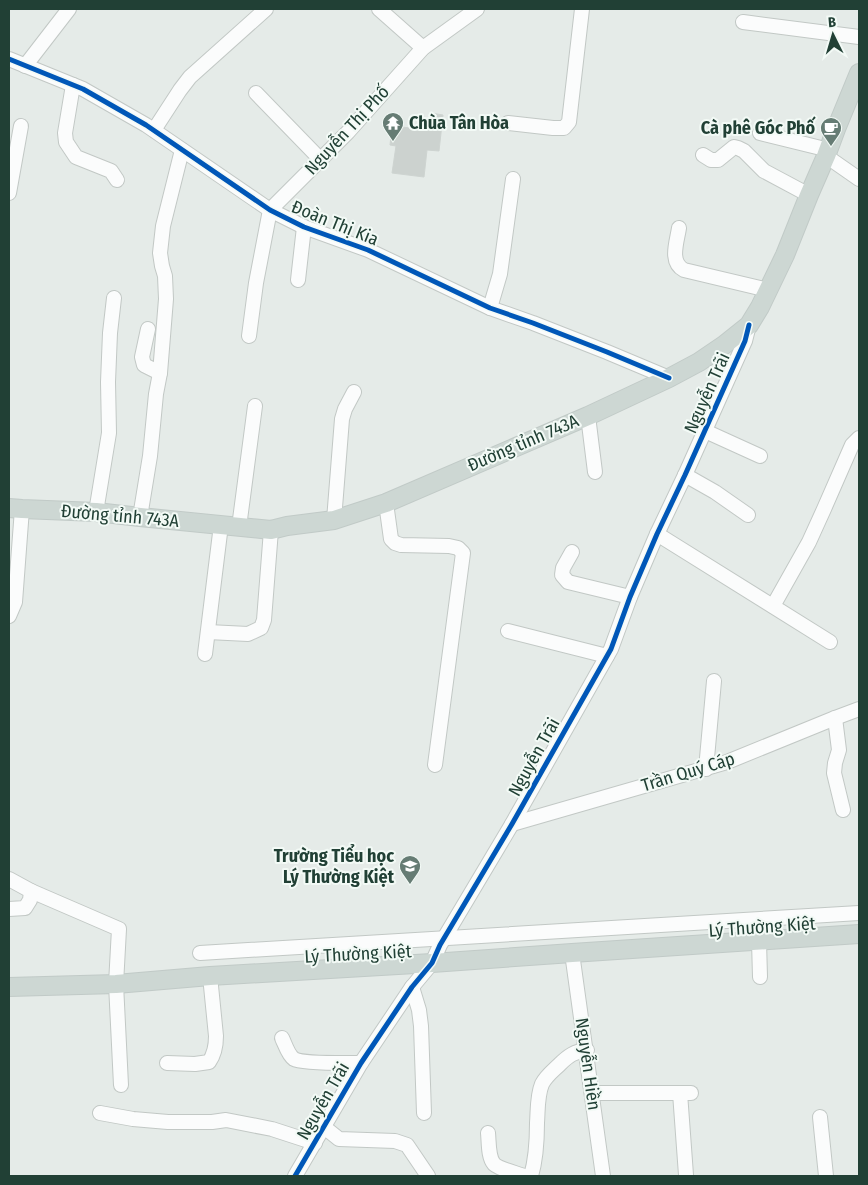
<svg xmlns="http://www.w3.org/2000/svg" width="868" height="1185" font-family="'Fira Sans Condensed',sans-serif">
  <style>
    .building { fill: #ccd2cf; stroke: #ced4d1 }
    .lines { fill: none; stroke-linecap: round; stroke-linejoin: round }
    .minor-casing { stroke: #c2c8c5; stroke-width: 16 }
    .major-casing { stroke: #c1cac7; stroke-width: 20 }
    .minor { stroke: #fbfcfc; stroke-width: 14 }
    .major { stroke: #cdd7d3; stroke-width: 18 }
    .cycleway-casing { stroke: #f3faf6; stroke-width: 8 }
    .cycleway { stroke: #0057b8; stroke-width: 5 }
    .labels { text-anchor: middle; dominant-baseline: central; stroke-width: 4; stroke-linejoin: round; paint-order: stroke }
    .poi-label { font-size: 18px; font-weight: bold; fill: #214035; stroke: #f3faf6; text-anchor: end }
    .street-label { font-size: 18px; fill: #214035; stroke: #f3faf6 }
  </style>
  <rect width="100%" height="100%" fill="#e5ebe8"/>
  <path class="building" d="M431 113 443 115 439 151 427 150 424 177 392 173 396 146 390 145 392 126 429 130Z"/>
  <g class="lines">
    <g class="minor-casing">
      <g id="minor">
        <path d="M379 9 423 48"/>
        <path d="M743 22 859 37"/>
        <path d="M9 59 83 89 146 125 270 210 304 227 368 250 490 308 533 323 607 352 669 378"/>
        <path d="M25 66 69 9"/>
        <path d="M73 85 65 133 66 142 76 157 111 171 117 180"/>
        <path d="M256 93 321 160"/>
        <path d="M508 123 553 128H564L569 122 582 9"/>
        <path d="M154 130 180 90 190 77 266 9"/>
        <path d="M760 133 829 150"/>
        <path d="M703 155 711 160H718L734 147 738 148 744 151 764 171 809 195"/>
        <path d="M826 156 859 179"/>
        <path d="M9 193 21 126"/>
        <path d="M679 228C677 242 669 262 684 270L768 290"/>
        <path d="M298 280 304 227"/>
        <path d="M490 308 500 274 513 179"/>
        <path d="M249 336 256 283 270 210 348 132 423 48 477 9"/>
        <path d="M160 373 166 299 165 276 162 266 160 253 163 226 182 150"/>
        <path d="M588 416 595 472"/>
        <path d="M705 431 760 456"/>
        <path d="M685 475 715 492 748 515"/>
        <path d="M386 503 391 539 395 543 401 545 449 546 458 548 463 553 435 765"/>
        <path d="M96 512 109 433 108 382 110 333 114 298"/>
        <path d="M140 517 150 456 156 394 160 373 144 365 142 357 148 329"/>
        <path d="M334 520 342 419 345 409 354 392"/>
        <path d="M239 527 255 406"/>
        <path d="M657 534 830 642"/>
        <path d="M572 552 563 568 562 575 568 582 630 597"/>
        <path d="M773 606 809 542 824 509 852 445 859 438"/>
        <path d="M9 616 15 602 22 509"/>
        <path d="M508 631 607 656"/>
        <path d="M208 632 248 634 261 628 264 620 271 530"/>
        <path d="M205 654 221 525"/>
        <path d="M835 718 839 750 835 763 834 773 843 810"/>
        <path d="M706 769 714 681"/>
        <path d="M512 824 727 762 835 718 859 709"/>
        <path d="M9 879 31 891 30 900 25 908 9 909"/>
        <path d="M31 891 119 929 116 984 121 1085"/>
        <path d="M759 941 760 977"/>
        <path d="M200 953 859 913"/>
        <path d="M572 953 603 1176"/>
        <path d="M412 987 419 1010 421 1026 424 1113"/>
        <path d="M282 1038C285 1044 288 1055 294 1059 303 1064 349 1063 361 1063"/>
        <path d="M167 1063 195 1064 209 1062C214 1055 216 1045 216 1036L210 976"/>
        <path d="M592 1093H691"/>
        <path d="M680 1093 686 1175"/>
        <path d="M100 1113 133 1119 168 1122H212L226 1120 272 1129 315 1143"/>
        <path d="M820 1117 826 1176"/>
        <path d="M324 1127 339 1139 395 1141 407 1145 428 1176"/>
        <path d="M488 1133C489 1142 488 1157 494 1164 499 1169 516 1173 524 1176"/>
        <path d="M295 1176 361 1063 412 987 432 963 440 945 512 824 611 649 630 597 657 534 685 475 745 341 749 325"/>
        <path d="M531 1176C536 1159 537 1141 537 1123 538 1110 537 1096 542 1084 546 1076 554 1070 560 1064 568 1056 575 1051 587 1050"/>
      </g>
    </g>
    <g class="major-casing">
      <g id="major">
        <path d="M9 508 22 509 96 512 140 517 271 530 287 526 334 520 386 503 588 416 669 378 699 362 724 345 749 325 760 307 785 255 809 195 826 156 836 129 859 73"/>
        <path d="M9 987 116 984 210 976 432 963 572 953 859 934"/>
      </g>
    </g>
    <use href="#minor" class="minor"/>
    <use href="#major" class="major"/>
    <g class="cycleway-casing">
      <g id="cycleway">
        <path d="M9 59 83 89 146 125 270 210 304 227 368 250 490 308 533 323 607 352 669 378"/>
        <path d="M295 1176 361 1063 412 987 432 963 440 945 512 824 611 649 630 597 657 534 685 475 745 341 749 325"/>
      </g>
    </g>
    <use href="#cycleway" class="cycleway"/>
  </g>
  <defs>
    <g id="temple-pin" transform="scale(1.125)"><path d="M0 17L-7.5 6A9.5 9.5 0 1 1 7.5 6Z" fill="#667c74" stroke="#f3faf6"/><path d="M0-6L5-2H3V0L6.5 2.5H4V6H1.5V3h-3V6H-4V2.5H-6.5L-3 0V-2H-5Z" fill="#fff"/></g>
    <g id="cafe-pin" transform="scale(1.125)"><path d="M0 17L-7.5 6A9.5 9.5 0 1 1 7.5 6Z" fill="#667c74" stroke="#f3faf6"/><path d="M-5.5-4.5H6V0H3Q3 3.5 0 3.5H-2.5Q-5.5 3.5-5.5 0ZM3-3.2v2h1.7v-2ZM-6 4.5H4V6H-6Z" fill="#fff"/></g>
    <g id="school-pin" transform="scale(1.125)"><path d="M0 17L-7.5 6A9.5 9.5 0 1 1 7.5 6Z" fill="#667c74" stroke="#f3faf6"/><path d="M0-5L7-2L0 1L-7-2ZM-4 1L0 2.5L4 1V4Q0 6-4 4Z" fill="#fff"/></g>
  </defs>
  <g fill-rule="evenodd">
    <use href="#temple-pin" x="393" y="123"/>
    <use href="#cafe-pin" x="831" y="128"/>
    <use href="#school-pin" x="410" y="866"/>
  </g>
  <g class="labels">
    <g class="poi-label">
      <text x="409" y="123" text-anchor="start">Chùa Tân Hòa</text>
      <text x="815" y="128">Cà phê Góc Phố</text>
      <text x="394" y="856">Trường Tiểu học<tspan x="394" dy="21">Lý Thường Kiệt</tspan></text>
    </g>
    <g class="street-label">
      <text transform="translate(347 130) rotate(-47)">Nguyễn Thị Phố</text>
      <text transform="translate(335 223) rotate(22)">Đoàn Thị Kia</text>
      <text transform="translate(707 393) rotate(-66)">Nguyễn Trãi</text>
      <text transform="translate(523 443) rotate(-23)">Đường tỉnh 743A</text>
      <text transform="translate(120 516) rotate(5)">Đường tỉnh 743A</text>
      <text transform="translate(534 757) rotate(-61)">Nguyễn Trãi</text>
      <text transform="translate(688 772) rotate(-17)">Trần Quý Cáp</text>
      <text transform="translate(762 927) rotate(-4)">Lý Thường Kiệt</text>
      <text transform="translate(358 954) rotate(-3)">Lý Thường Kiệt</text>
      <text transform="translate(588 1064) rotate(82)">Nguyễn Hiền</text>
      <text transform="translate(323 1101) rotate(-60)">Nguyễn Trãi</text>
    </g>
  </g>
  <rect width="868" height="1185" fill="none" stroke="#214035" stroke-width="20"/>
  <g transform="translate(833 35) rotate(355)" stroke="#f3faf6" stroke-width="4" paint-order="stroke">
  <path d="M0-4L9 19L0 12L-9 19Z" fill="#214035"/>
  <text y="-8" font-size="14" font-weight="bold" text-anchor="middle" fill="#214035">B</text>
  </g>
</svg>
